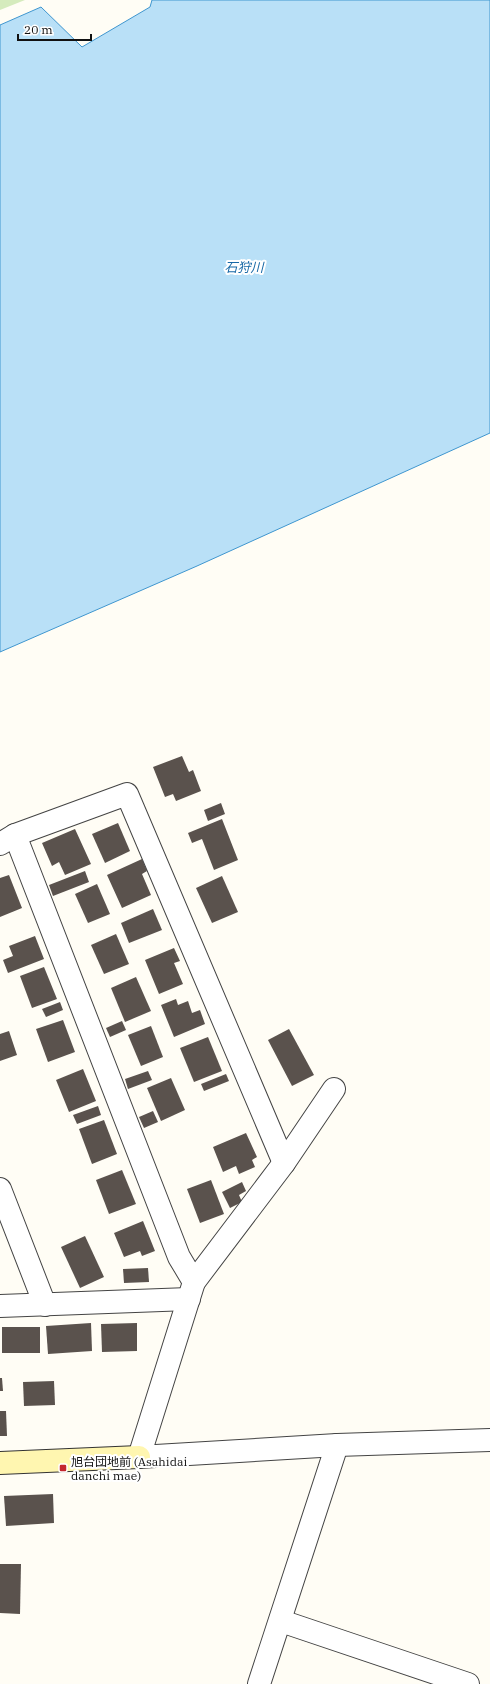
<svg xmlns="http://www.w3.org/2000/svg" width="490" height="1684" font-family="'IBM Plex Serif','Noto Sans JP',serif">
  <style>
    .green { fill: #d5ebbd }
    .water { fill: #b9e0f7; stroke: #3f96cf }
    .building { fill: #5a524d }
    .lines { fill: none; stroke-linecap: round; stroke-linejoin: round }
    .street-casing { stroke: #444; stroke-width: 24 }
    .secondary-casing { stroke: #333; stroke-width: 24 }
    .street { stroke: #fff; stroke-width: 22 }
    .secondary { stroke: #fff6b0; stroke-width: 22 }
    .poi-dot { fill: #c4262e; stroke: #fff; stroke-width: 1.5 }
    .labels { text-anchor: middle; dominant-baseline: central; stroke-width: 4; stroke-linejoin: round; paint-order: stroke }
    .poi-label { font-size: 12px; fill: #111; stroke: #fff; text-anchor: start }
    .water-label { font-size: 13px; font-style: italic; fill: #1768a6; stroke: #fff }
  </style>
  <rect width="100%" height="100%" fill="#fffdf5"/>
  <path class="green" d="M0 0H25L0 10Z"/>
  <path class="water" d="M152 0H490V433L197 566 0 652V25L41 7 82 47 150 7Z"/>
  <g class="building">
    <path d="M182 756 189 772 193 770 201 791 176 801 173 794 165 797 153 767Z"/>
    <path d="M221 803 225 814 208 821 204 810Z"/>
    <path d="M222 819 238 860 214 870 202 839 192 843 188 833Z"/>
    <path d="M118 823 130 851 105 863 92 834Z"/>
    <path d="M75 829 91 864 65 875 59 862 52 866 42 843Z"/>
    <path d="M142 859 147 871 142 874 151 895 122 908 107 875Z"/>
    <path d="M85 871 89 882 53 896 49 885Z"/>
    <path d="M9 875 22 908 0 917V878Z"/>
    <path d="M222 876 238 912 212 923 196 888Z"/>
    <path d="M97 884 110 914 88 923 75 894Z"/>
    <path d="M153 909 162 930 129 943 121 923Z"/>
    <path d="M116 934 129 964 104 974 91 945Z"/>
    <path d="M35 936 44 959 8 973 3 960 13 956 9 946Z"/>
    <path d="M174 948 180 961 174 963 183 984 159 994 145 960Z"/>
    <path d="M44 967 57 999 32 1008 20 976Z"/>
    <path d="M136 977 151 1011 125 1022 111 988Z"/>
    <path d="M176 999 178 1005 188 1001 192 1013 200 1010 205 1024 174 1037 161 1005Z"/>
    <path d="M60 1002 63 1010 46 1017 42 1009Z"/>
    <path d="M63 1020 75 1052 48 1062 36 1029Z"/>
    <path d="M122 1021 126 1030 110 1037 106 1028Z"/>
    <path d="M151 1026 163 1057 141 1066 128 1035Z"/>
    <path d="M289 1029 314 1075 292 1086 268 1040Z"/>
    <path d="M9 1031 17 1055 0 1061V1034Z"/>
    <path d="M208 1037 222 1071 194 1082 180 1048Z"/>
    <path d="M83 1069 96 1101 69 1112 56 1080Z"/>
    <path d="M148 1071 152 1080 128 1089 125 1079Z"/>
    <path d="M226 1074 229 1081 204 1091 201 1084Z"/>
    <path d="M171 1078 185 1110 161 1121 147 1088Z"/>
    <path d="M98 1106 101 1115 77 1124 73 1115Z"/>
    <path d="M153 1111 158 1122 144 1128 139 1117Z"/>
    <path d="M104 1120 117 1154 92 1164 79 1129Z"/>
    <path d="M246 1133 257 1157 252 1160 255 1167 239 1174 236 1166 223 1172 213 1147Z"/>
    <path d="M122 1170 136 1204 109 1214 96 1180Z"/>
    <path d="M211 1180 224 1214 200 1223 187 1189Z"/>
    <path d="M242 1182 246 1191 239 1195 242 1202 230 1208 222 1192Z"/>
    <path d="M143 1221 155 1251 142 1256 140 1251 124 1257 114 1233Z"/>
    <path d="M85 1236 104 1277 80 1288 61 1247Z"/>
    <path d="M148 1268 149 1282 124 1283 123 1269Z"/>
    <path d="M91 1323 92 1351 48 1354 46 1326Z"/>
    <path d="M137 1323V1351L102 1352 101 1324Z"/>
    <rect x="2" y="1327" width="38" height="26"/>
    <path d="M0 1378H2L3 1391H0Z"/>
    <path d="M54 1381 55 1405 24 1406 23 1382Z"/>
    <path d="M0 1411H6L7 1436H0Z"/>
    <path d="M53 1494 54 1523 6 1526 4 1496Z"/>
    <path d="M0 1564H21L20 1614 0 1613Z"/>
  </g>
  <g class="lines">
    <g class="street-casing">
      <g id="street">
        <path d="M15 835 179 1257 194 1282"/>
        <path d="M0 844 15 835 127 794 284 1163"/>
        <path d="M334 1089 284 1163 194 1282 139 1457 337 1445 490 1440"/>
        <path d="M0 1189 45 1305"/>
        <path d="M0 1306 189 1299"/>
        <path d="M281 1621 468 1684"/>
        <path d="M259 1684 337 1445"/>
      </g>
    </g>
    <g class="secondary-casing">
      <path id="secondary" d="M0 1463 139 1457"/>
    </g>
    <use href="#street" class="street"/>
    <use href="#secondary" class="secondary"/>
  </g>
  <rect class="poi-dot" x="59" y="1464" width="8" height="8" rx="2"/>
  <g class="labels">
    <g class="poi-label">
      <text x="71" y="1461">旭台団地前 (Asahidai<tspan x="71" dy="14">danchi mae)</tspan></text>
    </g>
    <g class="water-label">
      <text x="244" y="267">石狩川</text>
    </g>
  </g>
  <path d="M18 34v6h73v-6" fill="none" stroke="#111111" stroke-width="2"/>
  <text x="24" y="34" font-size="12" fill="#111111" stroke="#ffffff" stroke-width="3" paint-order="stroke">20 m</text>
</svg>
